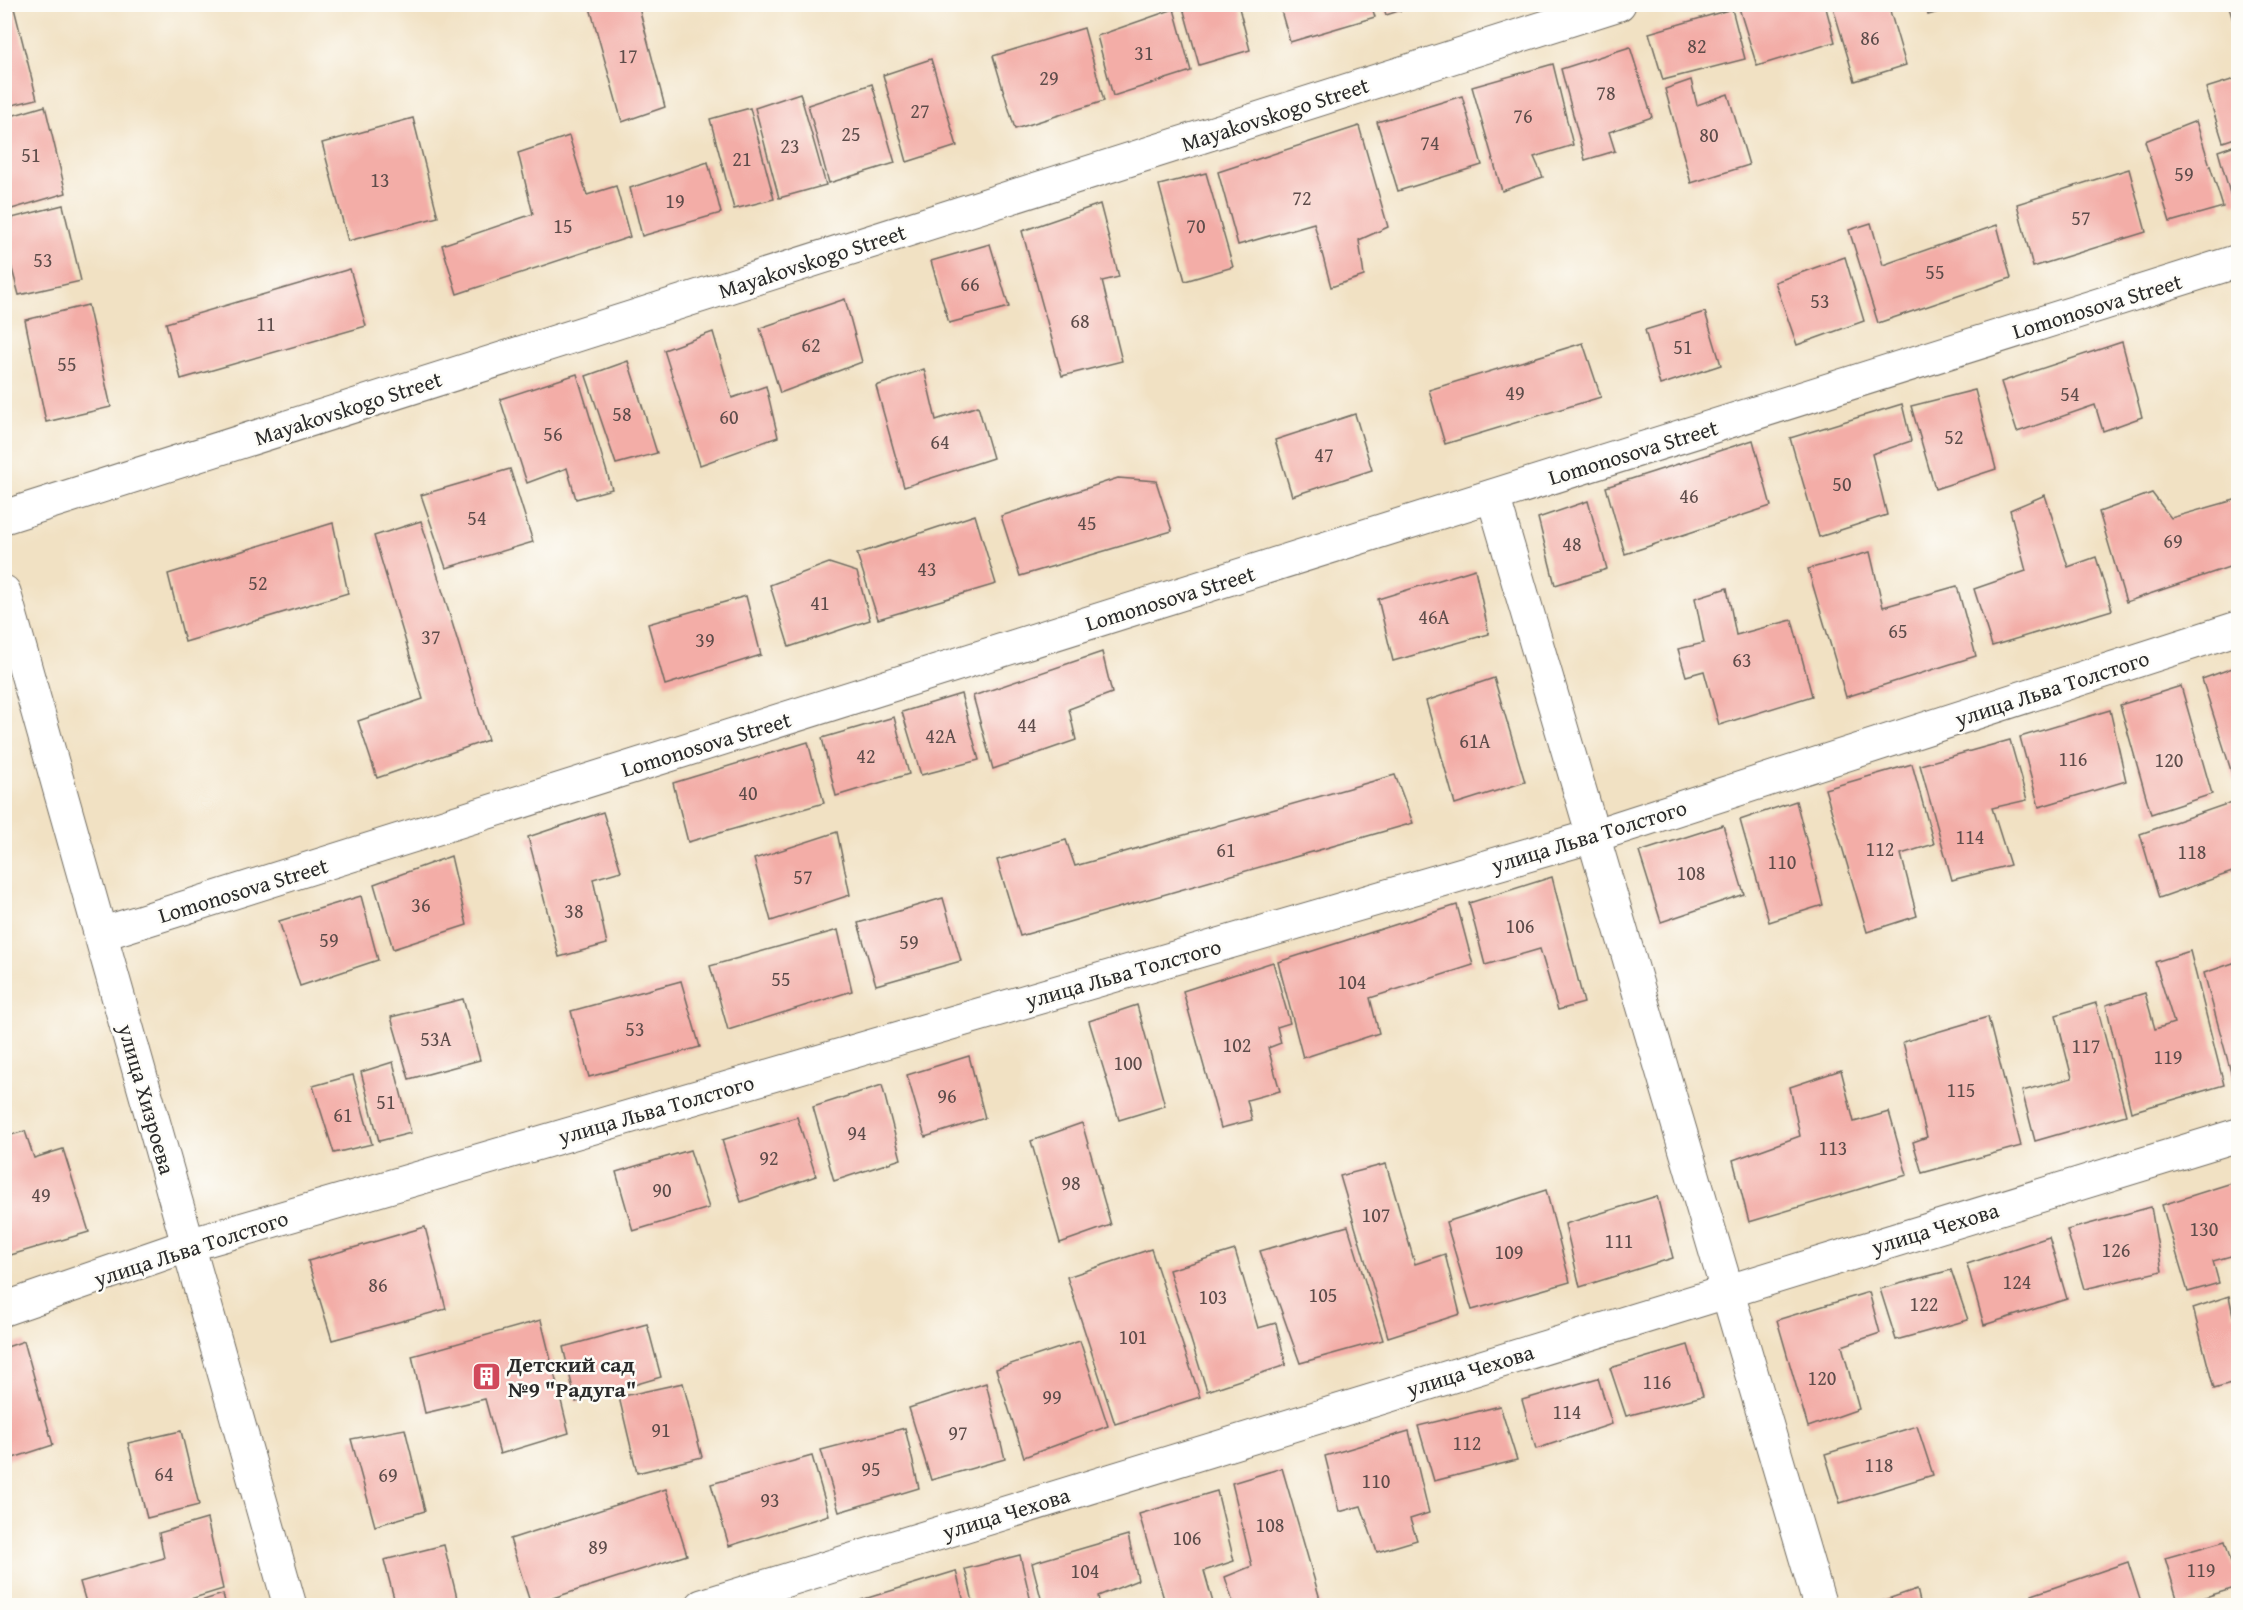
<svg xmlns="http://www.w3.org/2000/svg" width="2243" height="1610" font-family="'Gentium Book Plus',serif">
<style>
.building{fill:#f3ada7}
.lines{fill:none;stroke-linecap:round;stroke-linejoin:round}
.minor-casing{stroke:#706b60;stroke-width:35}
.minor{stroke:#fff;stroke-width:33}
.labels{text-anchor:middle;stroke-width:5;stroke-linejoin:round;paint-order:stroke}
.number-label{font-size:20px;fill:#5d4c4a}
.street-label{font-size:22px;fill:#2b2b2b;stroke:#fdfcf7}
.poi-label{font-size:22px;font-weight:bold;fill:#2b2b2b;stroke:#fdfcf7;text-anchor:start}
</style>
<rect width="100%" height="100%" fill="#fdfcf7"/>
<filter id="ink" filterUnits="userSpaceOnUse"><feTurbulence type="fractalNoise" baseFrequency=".0167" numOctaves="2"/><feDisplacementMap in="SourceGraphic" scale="12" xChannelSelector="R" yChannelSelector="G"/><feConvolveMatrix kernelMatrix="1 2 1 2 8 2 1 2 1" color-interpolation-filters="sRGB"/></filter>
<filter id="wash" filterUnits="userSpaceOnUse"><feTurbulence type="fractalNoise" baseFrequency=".008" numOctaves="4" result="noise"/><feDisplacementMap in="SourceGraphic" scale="24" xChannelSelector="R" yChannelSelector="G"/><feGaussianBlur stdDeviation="1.35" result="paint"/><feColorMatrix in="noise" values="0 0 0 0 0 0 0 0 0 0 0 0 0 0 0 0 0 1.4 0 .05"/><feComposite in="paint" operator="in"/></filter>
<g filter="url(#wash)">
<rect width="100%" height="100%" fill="#f1e1c3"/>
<g id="blocks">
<g class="building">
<path d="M589,4H638L665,107L622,122Z"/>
<path d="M1182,4H1238L1250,50L1199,65Z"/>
<path d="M1279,4H1371L1375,17L1290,42Z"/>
<path d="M1383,4H1418V5L1386,15Z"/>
<path d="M1750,4H1825L1835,42L1757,66L1739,8Z"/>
<path d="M1832,4H1906L1890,11L1906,65L1855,81Z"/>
<path d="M1925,4H1963V5L1928,15Z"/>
<path d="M2228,4H2238V37Z"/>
<path d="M14,8L37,99L4,107V11Z"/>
<path d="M1174,9L1191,71L1113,96L1097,36Z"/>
<path d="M1732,9L1745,59L1663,80L1649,33Z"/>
<path d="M1084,28L1104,101L1015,129L993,56Z"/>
<path d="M1630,47L1652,117L1609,132L1615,151L1585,160L1561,69Z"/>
<path d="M931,59L957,146L907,162L883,75Z"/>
<path d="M1553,64L1573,145L1534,157L1543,177L1502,191L1472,87Z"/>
<path d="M2238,78V137L2223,142L2206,88Z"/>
<path d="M1691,80L1697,105L1728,94L1749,165L1691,183L1665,89Z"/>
<path d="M872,84L895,163L829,183L808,105Z"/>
<path d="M800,93L826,185L779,198L755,108Z"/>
<path d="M1462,96L1482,165L1398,191L1377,122Z"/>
<path d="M45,106L66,193L5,211L4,118Z"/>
<path d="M750,108L774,199L734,209L710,119Z"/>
<path d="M413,118L438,217L348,241L322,143Z"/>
<path d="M2196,121L2223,207L2170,222L2145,141Z"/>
<path d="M1359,126L1388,227L1359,240L1364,276L1331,287L1314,223L1238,245L1218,172Z"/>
<path d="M569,136L587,195L616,186L630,237L457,294L442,245L533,214L518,153Z"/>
<path d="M2238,144V203L2233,204L2218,151Z"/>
<path d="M708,162L721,213L642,236L630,188Z"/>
<path d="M2129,169L2146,232L2033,267L2017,204Z"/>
<path d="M1206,173L1233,267L1185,281L1159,185Z"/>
<path d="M1100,204L1119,277L1102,281L1122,361L1062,376L1022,231Z"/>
<path d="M63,205L81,281L19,295L4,239V220Z"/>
<path d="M1871,223L1883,265L1997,225L2011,278L1878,323L1849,230Z"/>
<path d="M990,244L1009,307L949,323L931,261Z"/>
<path d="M1845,257L1864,321L1797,345L1775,282Z"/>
<path d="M350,269L366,326L181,379L166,323Z"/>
<path d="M845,299L862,362L780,393L760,328Z"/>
<path d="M88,305L111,407L46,422L25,320Z"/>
<path d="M1705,312L1721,365L1660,385L1645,330Z"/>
<path d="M713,332L732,398L766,386L778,437L700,465L664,350Z"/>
<path d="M2122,342L2142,417L2103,431L2095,405L2017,432L2001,382Z"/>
<path d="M1583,343L1601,397L1445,444L1429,390Z"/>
<path d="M628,361L657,453L616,464L586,376Z"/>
<path d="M924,369L936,420L978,406L993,458L904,487L876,386Z"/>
<path d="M577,374L612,489L576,499L567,468L527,483L500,399Z"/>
<path d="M1975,390L1996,469L1935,489L1911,406Z"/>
<path d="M1902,404L1911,441L1872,454L1887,515L1819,537L1790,438Z"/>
<path d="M1355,414L1372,470L1292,496L1275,440Z"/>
<path d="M1753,440L1771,506L1625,554L1606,487Z"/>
<path d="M510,469L533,542L446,568L421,495Z"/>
<path d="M1118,478L1156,481L1172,531L1020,576L1001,516Z"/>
<path d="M2152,493L2171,518L2238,499V564L2126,602L2099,512Z"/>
<path d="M2045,495L2068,567L2096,557L2112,610L1992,646L1974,589L2026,571L2010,510Z"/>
<path d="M1588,501L1607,569L1555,585L1538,518Z"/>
<path d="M975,515L996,584L878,619L857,554Z"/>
<path d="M421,521L488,740L377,778L358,721L423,699L374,536Z"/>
<path d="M333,523L348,593L185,642L168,574Z"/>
<path d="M1870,552L1883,607L1957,586L1976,656L1846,697L1808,569Z"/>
<path d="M829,563L857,572L870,620L789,647L770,585Z"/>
<path d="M1475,569L1489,634L1393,661L1378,599Z"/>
<path d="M1727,588L1736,635L1792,620L1812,696L1719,725L1704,671L1686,676L1678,649L1704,643L1695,598Z"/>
<path d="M746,596L761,655L665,685L648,624Z"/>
<path d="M1102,652L1112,693L1069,709L1076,740L993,769L973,696Z"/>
<path d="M2238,666V781L2235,783L2202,679Z"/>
<path d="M1494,678L1525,782L1455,804L1426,701Z"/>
<path d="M2181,686L2212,794L2151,814L2120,705Z"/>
<path d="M961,694L979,760L921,775L902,712Z"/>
<path d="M2110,710L2126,781L2039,807L2020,737Z"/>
<path d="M894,717L909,774L836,796L822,738Z"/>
<path d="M2010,740L2027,800L1992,808L2010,865L1952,880L1920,765Z"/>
<path d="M808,742L824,803L688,842L673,783Z"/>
<path d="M1912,764L1934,844L1901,854L1917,916L1867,932L1825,789Z"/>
<path d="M1395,775L1413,823L1020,936L997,860L1066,840L1075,866Z"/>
<path d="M2238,800V870L2159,898L2140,834Z"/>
<path d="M1796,801L1823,905L1769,922L1740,820Z"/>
<path d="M603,812L621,871L593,879L607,944L559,957L528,837Z"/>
<path d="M1723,825L1744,894L1661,922L1639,852Z"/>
<path d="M837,832L850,895L771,921L754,859Z"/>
<path d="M451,856L467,925L393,949L374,884Z"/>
<path d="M1552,877L1584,1003L1558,1010L1540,949L1485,965L1469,903Z"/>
<path d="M361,896L378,960L300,986L279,921Z"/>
<path d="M943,898L961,961L876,985L858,923Z"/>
<path d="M1457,905L1473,965L1370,998L1379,1033L1303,1058L1278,962Z"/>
<path d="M838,930L852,991L728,1030L710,966Z"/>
<path d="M2190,951L2224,1085L2131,1112L2106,1005L2145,993L2155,1029L2174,1023L2155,962Z"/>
<path d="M1273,962L1290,1023L1277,1027L1281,1043L1268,1048L1280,1091L1247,1100L1252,1120L1221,1128L1183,991Z"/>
<path d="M2236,962L2238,971V1079L2233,1080L2204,973Z"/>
<path d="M681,981L700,1047L589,1077L571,1011Z"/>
<path d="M463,999L480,1060L409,1079L391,1017Z"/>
<path d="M2096,1003L2126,1115L2035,1141L2022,1091L2072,1078L2056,1015Z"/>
<path d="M1137,1005L1165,1106L1119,1120L1089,1021Z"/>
<path d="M1988,1017L2021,1146L1922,1173L1913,1142L1927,1137L1903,1042Z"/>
<path d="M969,1056L985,1118L925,1137L907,1075Z"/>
<path d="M393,1062L411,1133L379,1141L361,1072Z"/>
<path d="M1841,1070L1854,1122L1889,1112L1907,1175L1749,1222L1733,1160L1800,1136L1790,1087Z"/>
<path d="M353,1075L372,1144L334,1153L313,1086Z"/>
<path d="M882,1085L901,1159L834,1181L813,1107Z"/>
<path d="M797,1117L816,1176L741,1202L722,1140Z"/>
<path d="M1082,1123L1111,1225L1060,1243L1031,1141Z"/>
<path d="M25,1131L34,1158L63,1149L89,1232L4,1257V1137Z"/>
<path d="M690,1150L709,1208L633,1231L616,1172Z"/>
<path d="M1386,1164L1415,1264L1445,1254L1460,1314L1388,1337L1340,1176Z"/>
<path d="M2238,1181V1254L2213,1261L2219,1283L2188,1292L2162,1205Z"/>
<path d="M1546,1190L1570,1282L1472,1310L1446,1222Z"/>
<path d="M1657,1196L1673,1258L1580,1287L1565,1224Z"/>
<path d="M2151,1207L2162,1271L2084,1289L2067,1230Z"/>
<path d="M1348,1226L1383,1340L1300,1363L1260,1251Z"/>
<path d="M425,1227L446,1309L332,1340L308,1261Z"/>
<path d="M2049,1237L2067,1299L1984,1325L1967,1264Z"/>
<path d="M1151,1249L1200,1397L1115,1424L1067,1277Z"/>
<path d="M1235,1250L1258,1328L1276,1323L1286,1365L1207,1391L1169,1270Z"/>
<path d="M1951,1270L1968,1320L1896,1340L1880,1289Z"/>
<path d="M1869,1292L1880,1333L1842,1346L1859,1409L1808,1427L1777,1320Z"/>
<path d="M2229,1296L2233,1315L2238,1314V1382L2214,1389L2193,1308Z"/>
<path d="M541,1320L569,1433L500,1454L485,1399L425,1413L412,1356Z"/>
<path d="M647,1324L661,1377L576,1402L563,1347Z"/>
<path d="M24,1341L53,1445L4,1461V1348Z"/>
<path d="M1080,1341L1108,1426L1024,1457L996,1369Z"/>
<path d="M1688,1345L1703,1396L1626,1416L1610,1368Z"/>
<path d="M1598,1378L1612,1424L1536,1449L1522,1400Z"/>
<path d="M683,1383L702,1457L637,1473L619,1397Z"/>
<path d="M986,1383L1005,1459L931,1480L909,1408Z"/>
<path d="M1500,1406L1517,1460L1434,1481L1418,1426Z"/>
<path d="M1917,1426L1933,1475L1840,1503L1825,1454Z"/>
<path d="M905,1428L919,1488L839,1512L821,1450Z"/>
<path d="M405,1429L425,1511L375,1526L351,1439Z"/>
<path d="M181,1431L199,1505L147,1518L128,1443Z"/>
<path d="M1409,1431L1429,1513L1410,1519L1417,1540L1377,1552L1361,1506L1339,1512L1325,1456Z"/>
<path d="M812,1456L829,1515L729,1546L711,1484Z"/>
<path d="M1282,1468L1322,1606H1234L1225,1577L1252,1566L1232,1483Z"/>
<path d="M666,1489L687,1555L531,1605L510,1539Z"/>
<path d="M1217,1491L1234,1561L1204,1571L1214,1606H1166L1139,1514Z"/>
<path d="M207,1519L223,1589L168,1606H87L80,1582L164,1558L159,1533Z"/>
<path d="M1128,1535L1138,1580L1098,1596L1100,1606H1043L1032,1563Z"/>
<path d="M2225,1541L2238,1587L2179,1605L2165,1558Z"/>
<path d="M444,1545L459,1606H396L384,1560Z"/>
<path d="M1020,1555L1032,1606H974L965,1569Z"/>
<path d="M2128,1562L2142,1606H2035L2032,1595Z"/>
<path d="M956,1571L965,1606H863L861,1600Z"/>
<path d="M1917,1589L1921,1606H1870V1605Z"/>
<path d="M223,1594L226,1606H189L188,1605Z"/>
</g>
</g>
</g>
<g filter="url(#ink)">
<use href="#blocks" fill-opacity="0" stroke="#706b60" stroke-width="1.5"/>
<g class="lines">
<defs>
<g id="minor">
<path d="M1493,496L1820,1606"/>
<path d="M4,517L1619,4"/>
<path d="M4,592L290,1606"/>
<path d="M101,934L2238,261"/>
<path d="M4,1309L189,1245L1593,836L2238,628"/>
<path d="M702,1606L2238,1135"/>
</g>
</defs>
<use href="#minor" class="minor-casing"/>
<use href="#minor" class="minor"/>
</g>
</g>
<defs>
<symbol id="building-square" viewBox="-11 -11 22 22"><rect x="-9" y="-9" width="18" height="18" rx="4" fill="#d1495b" stroke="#fdfcf7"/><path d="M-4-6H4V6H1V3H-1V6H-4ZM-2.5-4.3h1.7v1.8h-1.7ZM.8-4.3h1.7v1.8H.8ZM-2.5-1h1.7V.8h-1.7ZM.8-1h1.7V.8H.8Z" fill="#fff"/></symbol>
</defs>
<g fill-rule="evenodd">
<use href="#building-square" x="470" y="1360" width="33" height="33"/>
</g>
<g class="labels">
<g class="number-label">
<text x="1870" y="45">86</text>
<text x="1697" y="53">82</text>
<text x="1144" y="60">31</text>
<text x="628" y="63">17</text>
<text x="1049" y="85">29</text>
<text x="1606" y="100">78</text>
<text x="920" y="118">27</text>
<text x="1523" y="123">76</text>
<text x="851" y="141">25</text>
<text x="1709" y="142">80</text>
<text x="1430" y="150">74</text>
<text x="790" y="153">23</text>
<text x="31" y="162">51</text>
<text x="742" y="166">21</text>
<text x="2184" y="181">59</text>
<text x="380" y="187">13</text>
<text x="1302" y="205">72</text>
<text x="675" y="208">19</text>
<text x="2081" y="225">57</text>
<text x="563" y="233">15</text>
<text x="1196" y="233">70</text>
<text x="43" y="267">53</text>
<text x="1935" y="279">55</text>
<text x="970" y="291">66</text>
<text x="1820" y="308">53</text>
<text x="1080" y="328">68</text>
<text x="266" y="331">11</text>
<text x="811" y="352">62</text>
<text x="1683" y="354">51</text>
<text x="67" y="371">55</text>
<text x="1515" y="400">49</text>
<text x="2070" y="401">54</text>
<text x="622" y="421">58</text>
<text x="729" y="424">60</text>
<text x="553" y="441">56</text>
<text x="1954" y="444">52</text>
<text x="940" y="449">64</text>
<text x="1324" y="462">47</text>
<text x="1842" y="491">50</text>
<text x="1689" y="503">46</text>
<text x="477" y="525">54</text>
<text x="1087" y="530">45</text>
<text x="2173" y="548">69</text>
<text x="1572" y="551">48</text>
<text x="927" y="576">43</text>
<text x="258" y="590">52</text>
<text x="820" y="610">41</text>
<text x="1434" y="624">46А</text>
<text x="1898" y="638">65</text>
<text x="431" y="644">37</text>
<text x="705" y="647">39</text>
<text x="1742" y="667">63</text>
<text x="1027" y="732">44</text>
<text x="941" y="743">42А</text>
<text x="1475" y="748">61А</text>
<text x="866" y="763">42</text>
<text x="2073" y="766">116</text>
<text x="2169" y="767">120</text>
<text x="748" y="800">40</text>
<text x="1970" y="844">114</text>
<text x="1880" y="856">112</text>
<text x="1226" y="857">61</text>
<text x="2192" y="859">118</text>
<text x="1782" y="869">110</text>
<text x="1691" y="880">108</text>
<text x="803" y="884">57</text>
<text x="421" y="912">36</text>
<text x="574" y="918">38</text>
<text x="1520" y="933">106</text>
<text x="329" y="947">59</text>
<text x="909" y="949">59</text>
<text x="781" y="986">55</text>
<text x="1352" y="989">104</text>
<text x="635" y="1036">53</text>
<text x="436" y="1046">53А</text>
<text x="1237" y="1052">102</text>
<text x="2086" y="1053">117</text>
<text x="2168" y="1064">119</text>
<text x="1128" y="1070">100</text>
<text x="1961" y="1097">115</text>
<text x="947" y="1103">96</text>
<text x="386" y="1109">51</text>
<text x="343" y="1122">61</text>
<text x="857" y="1140">94</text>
<text x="1833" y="1155">113</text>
<text x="769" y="1165">92</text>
<text x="1071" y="1190">98</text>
<text x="662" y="1197">90</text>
<text x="41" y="1202">49</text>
<text x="1376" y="1222">107</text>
<text x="2204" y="1236">130</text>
<text x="1619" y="1248">111</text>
<text x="2116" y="1257">126</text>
<text x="1509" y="1259">109</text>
<text x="2017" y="1289">124</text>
<text x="378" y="1292">86</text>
<text x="1323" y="1302">105</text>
<text x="1213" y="1304">103</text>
<text x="1924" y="1311">122</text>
<text x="1133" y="1344">101</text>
<text x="1822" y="1385">120</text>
<text x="1657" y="1389">116</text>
<text x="1052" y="1404">99</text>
<text x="1567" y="1419">114</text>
<text x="661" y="1437">91</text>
<text x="958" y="1440">97</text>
<text x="1467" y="1450">112</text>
<text x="1879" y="1472">118</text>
<text x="871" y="1476">95</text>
<text x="164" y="1481">64</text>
<text x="388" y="1482">69</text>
<text x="1376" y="1488">110</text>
<text x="770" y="1507">93</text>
<text x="1270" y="1532">108</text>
<text x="1187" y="1545">106</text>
<text x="598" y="1554">89</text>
<text x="2201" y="1577">119</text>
<text x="1085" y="1578">104</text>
</g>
<g class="street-label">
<text transform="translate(1275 114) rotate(-18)" y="8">Mayakovskogo Street</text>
<text transform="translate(812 261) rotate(-18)" y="8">Mayakovskogo Street</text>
<text transform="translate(2097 306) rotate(-17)" y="8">Lomonosova Street</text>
<text transform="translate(348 408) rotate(-18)" y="8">Mayakovskogo Street</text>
<text transform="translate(1633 452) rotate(-17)" y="8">Lomonosova Street</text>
<text transform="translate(1170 598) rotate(-17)" y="8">Lomonosova Street</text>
<text transform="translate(2052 688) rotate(-18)" y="8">улица Льва Толстого</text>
<text transform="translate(706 744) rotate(-17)" y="8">Lomonosova Street</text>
<text transform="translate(1589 836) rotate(-17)" y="8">улица Льва Толстого</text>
<text transform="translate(243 890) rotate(-17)" y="8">Lomonosova Street</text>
<text transform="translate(1123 973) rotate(-16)" y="8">улица Льва Толстого</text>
<text transform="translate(147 1099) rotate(74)" y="8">улица Хизроева</text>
<text transform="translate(656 1109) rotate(-16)" y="8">улица Льва Толстого</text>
<text transform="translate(1935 1228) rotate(-17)" y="8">улица Чехова</text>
<text transform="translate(191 1248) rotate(-18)" y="8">улица Льва Толстого</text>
<text transform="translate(1470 1370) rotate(-17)" y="8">улица Чехова</text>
<text transform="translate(1006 1513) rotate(-17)" y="8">улица Чехова</text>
</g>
<g class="poi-label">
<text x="507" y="1372">Детский сад<tspan x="507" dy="25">№9 "Радуга"</tspan></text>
</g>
</g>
<rect width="2243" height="1610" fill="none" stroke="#fdfcf7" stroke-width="24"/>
</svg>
